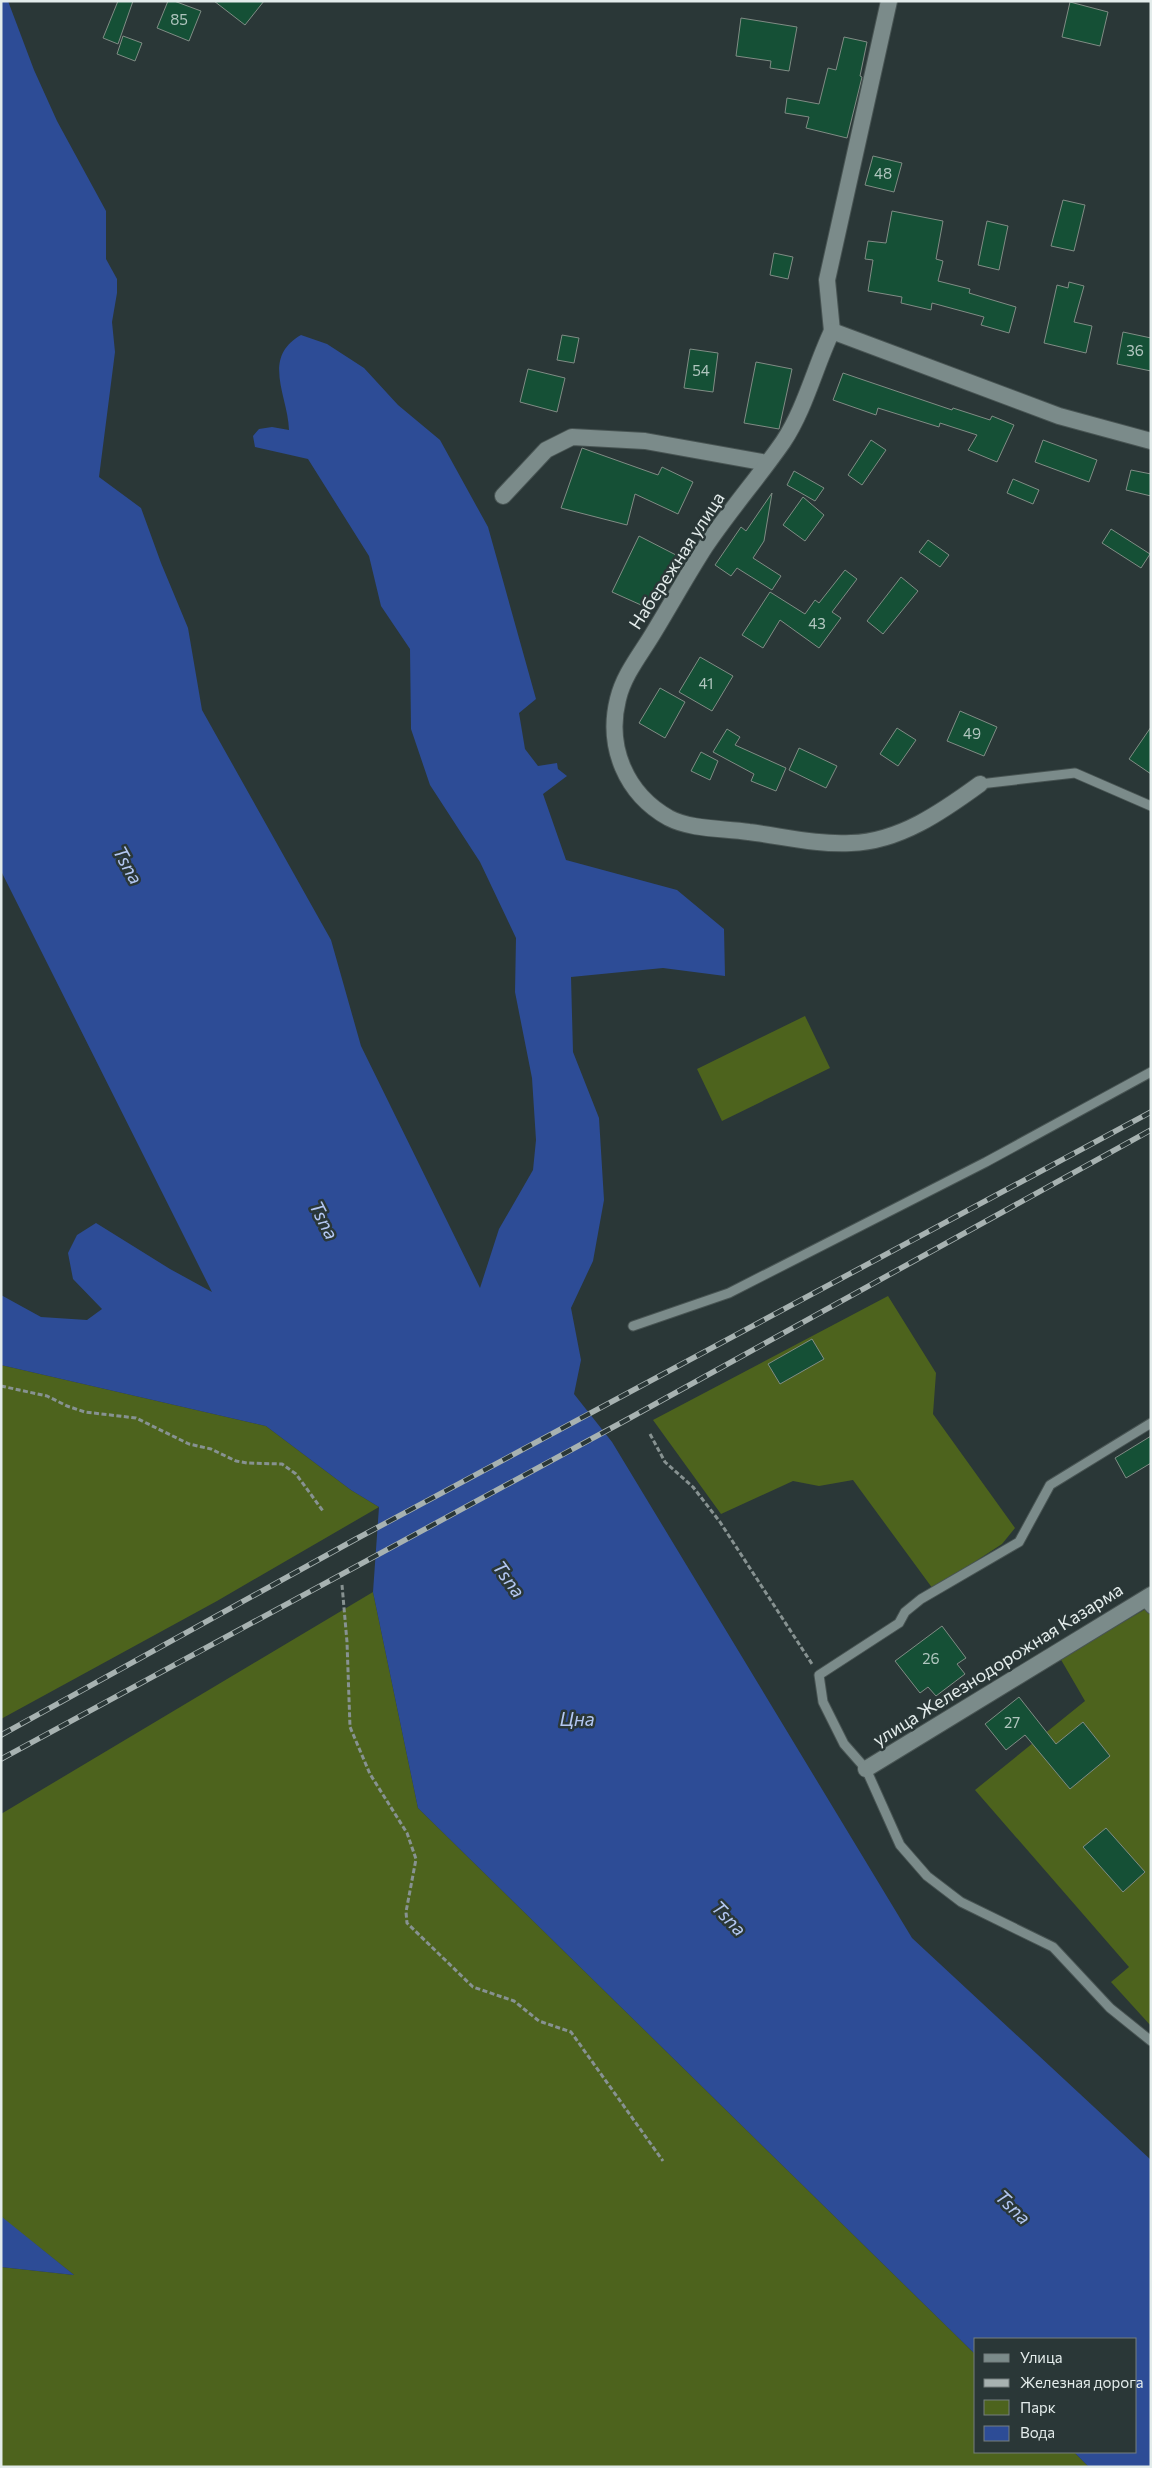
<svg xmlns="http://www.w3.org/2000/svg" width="1152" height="2468" font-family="Commissioner,sans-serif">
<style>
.green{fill:#4d631d}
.water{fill:#2d4c96}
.building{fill:#155036;stroke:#808c85}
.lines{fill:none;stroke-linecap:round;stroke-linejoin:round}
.service-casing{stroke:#485453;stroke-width:11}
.minor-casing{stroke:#485453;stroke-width:18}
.path{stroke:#879291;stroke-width:3;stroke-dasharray:5 2.5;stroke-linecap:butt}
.service{stroke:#7b8b8a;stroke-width:9}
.minor{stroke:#7b8b8a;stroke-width:16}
.rail-casing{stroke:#a7b2b1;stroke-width:5.5}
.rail{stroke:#2a3737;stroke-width:4;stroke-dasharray:11;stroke-linecap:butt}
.labels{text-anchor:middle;stroke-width:5;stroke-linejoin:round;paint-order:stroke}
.number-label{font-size:15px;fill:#b0c5be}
.street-label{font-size:18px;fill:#e3eceb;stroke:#2a3737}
.water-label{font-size:19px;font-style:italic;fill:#b3c7f1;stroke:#2a3737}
</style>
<rect width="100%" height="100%" fill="#2a3737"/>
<g class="green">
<path d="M805,1016L830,1068L722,1121L697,1069Z"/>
<path d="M888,1296L936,1373L933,1414L1015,1528L1002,1544L933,1589L853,1480L819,1486L793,1481L721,1514L653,1420Z"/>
<path d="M1,1365L266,1426L351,1490L379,1507L217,1601L1,1719Z"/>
<path d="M373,1592L418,1808L976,2355V2452H1074L1089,2467H1V2267L74,2275L1,2217V1814Z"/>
<path d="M1151,1606V2026L1111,1982L1129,1967L975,1790L1085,1701L1060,1658Z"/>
</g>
<g class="water">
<path d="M1,1H8L34,70L57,121L106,211V259L117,279V293L112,322L115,352L99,477L141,508L161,563L188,628L202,710L331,940L361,1046L480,1288L499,1229L533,1170L536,1140L532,1078L515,992L516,938L480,862L430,785L411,729L410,649L381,606L369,556L308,459L255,447L253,436L259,429L272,427L289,430C288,395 261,358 301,335L327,344L364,368L398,405L440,440L488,527L536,699L519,713L525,749L538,766L557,763L558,769L567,776L543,794L566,860L677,890L724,929L725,976L663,968L571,977L573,1052L599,1118L604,1200L593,1261L571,1308L581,1360L574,1394L612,1442L912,1938L1151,2160V2467H1089L1074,2452H1136V2339H976V2355L418,1808L373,1592L379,1507L351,1490L266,1426L1,1365V1295L41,1317L87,1320L102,1309L73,1279L68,1253L77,1235L96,1223L170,1269L212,1292L1,871Z"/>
<path d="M1,2217H2L74,2275L1,2267Z"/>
</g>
<g class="building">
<path d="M118,1H133L118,44L103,38Z"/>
<path d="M168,1H174L201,11L189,41L157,28Z"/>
<path d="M214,1H264L245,25Z"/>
<path d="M1070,2L1108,12L1100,46L1062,37Z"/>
<path d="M741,18L797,27L789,71L770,68L771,61L736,56Z"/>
<path d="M123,36L142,43L135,61L117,54Z"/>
<path d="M844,37L867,42L860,76L862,77L847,138L806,128L809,117L785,113L787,98L819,104L828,68L836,70Z"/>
<path d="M873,156L902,163L894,192L865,185Z"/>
<path d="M1063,200L1085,205L1074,251L1051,246Z"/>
<path d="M892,211L943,221L936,259L943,261L938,281L970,289L969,293L1016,307L1009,333L981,325L984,317L932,303L931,310L901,303L902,297L868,291L873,260L865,259L868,241L886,243Z"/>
<path d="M987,221L1008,226L999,270L978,265Z"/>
<path d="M774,253L793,257L788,279L770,275Z"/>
<path d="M1069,282L1084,286L1074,322L1092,326L1086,353L1044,343L1057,285L1068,288Z"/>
<path d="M1123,332L1151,338V371L1117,364Z"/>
<path d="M562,335L579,338L574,363L557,360Z"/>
<path d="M690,349L718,353L713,392L684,388Z"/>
<path d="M756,362L792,369L779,429L744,423Z"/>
<path d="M528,369L565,378L557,412L520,402Z"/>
<path d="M843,373L952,410L953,408L990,420L992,416L1014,425L997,462L968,450L977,435L940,423L939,427L878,408L876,415L833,400Z"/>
<path d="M871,440L886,450L862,485L848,475Z"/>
<path d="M1043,440L1097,460L1089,482L1035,462Z"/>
<path d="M582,448L658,475L662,467L693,482L678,514L635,494L627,525L561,508Z"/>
<path d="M1131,470L1151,474V496L1126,490Z"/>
<path d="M794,471L824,488L815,501L787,485Z"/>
<path d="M1013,479L1039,490L1033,504L1007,493Z"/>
<path d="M772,493L764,541L753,558L781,576L772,590L737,568L731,576L715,565L741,527L746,531Z"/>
<path d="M803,497L824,515L805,541L783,525Z"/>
<path d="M1111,529L1150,554L1141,568L1102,543Z"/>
<path d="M639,536L676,555L650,609L612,592Z"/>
<path d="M928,540L949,555L940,567L919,552Z"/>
<path d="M845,570L857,579L832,612L841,618L819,648L780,620L763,648L742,635L770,592L805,614L815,600L819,603Z"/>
<path d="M901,577L918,591L883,634L867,621Z"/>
<path d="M700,657L733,676L712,711L679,692Z"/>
<path d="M660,688L685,702L665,738L639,723Z"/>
<path d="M960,711L997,727L984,756L947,741Z"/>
<path d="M1151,727V774L1129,759Z"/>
<path d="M897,728L916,740L898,766L880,754Z"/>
<path d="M727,729L740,737L735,745L786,768L776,791L751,781L754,774L713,752Z"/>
<path d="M799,748L837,766L826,788L789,770Z"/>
<path d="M701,752L718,761L710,780L691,771Z"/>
<path d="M812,1339L824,1359L780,1384L768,1364Z"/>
<path d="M1151,1436V1463L1126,1478L1115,1458Z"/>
<path d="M942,1626L966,1658L957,1664L965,1674L936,1696L928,1687L920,1693L895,1661Z"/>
<path d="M1019,1697L1056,1744L1083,1722L1110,1756L1070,1789L1025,1735L1006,1750L985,1724Z"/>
<path d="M1106,1828L1145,1872L1123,1892L1083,1847Z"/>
</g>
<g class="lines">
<defs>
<g id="service">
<path d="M980,784L1075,773L1151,806"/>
<path d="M633,1326L729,1293L986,1162L1151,1072"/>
<path d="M1151,1423L1050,1485L1019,1542L921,1599L905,1612L899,1623L819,1675L823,1702L844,1744L866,1769L900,1845L927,1876L961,1902L1053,1947L1110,2008L1151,2041"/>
<path d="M1142,1599L1151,1609"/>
</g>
<g id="minor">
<path d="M832,331L827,280L889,1"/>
<path d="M503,496L546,450L572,437L645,441L767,463"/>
<path d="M980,784C943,811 899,842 851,843C817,845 782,836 749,832C724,828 692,830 669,818C626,794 606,747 618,699C624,674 641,654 654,632C671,604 687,575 705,547C729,511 758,478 783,442C805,409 815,367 832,331L1059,416L1151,441"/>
<path d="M866,1769L1151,1595"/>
</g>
</defs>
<use href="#service" class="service-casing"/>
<use href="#minor" class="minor-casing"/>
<g class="path">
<path d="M1,1386L47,1396L67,1406L85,1412L136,1418L189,1444L211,1449L236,1461L247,1463L282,1464L296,1474L323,1511"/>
<path d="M650,1434L665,1462L693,1487L720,1522L812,1664"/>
<path d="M342,1585L347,1642L350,1727L370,1774L407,1833L416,1859L406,1912L407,1923L473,1987L514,2001L539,2021L571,2032L663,2161"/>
</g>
<use href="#service" class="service"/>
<use href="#minor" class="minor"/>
<defs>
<g id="rail">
<path d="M1,1735L356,1539L1151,1112"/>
<path d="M1,1759L628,1419L1151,1130"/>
</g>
</defs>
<use href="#rail" class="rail-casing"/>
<use href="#rail" class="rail"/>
</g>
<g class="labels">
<g class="number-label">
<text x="179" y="25">85</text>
<text x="883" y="179">48</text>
<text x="1135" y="356">36</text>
<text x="701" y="376">54</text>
<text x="817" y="629">43</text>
<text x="706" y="689">41</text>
<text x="972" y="739">49</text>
<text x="931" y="1664">26</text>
<text x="1012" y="1728">27</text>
</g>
<g class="street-label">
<text transform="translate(677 561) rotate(-57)" y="6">Набережная улица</text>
<text transform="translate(998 1665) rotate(-32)" y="6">улица Железнодорожная Казарма</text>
</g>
<g class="water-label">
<text transform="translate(128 865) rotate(61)" y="7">Tsna</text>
<text transform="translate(324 1220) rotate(63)" y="7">Tsna</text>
<text transform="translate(509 1579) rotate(54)" y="7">Tsna</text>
<text x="577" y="1726">Цна</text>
<text transform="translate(729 1918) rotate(46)" y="7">Tsna</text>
<text transform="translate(1013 2207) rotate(44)" y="7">Tsna</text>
</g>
</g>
<rect width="1152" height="2468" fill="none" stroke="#e3eceb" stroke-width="5"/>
<rect x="974" y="2338" width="162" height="115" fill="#2a3737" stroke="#747f7f"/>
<rect x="984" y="2354" width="25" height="8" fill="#7b8b8a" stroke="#747f7f"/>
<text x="1020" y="2363" font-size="15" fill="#e3eceb">Улица</text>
<rect x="984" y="2379" width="25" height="8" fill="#a7b2b1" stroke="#747f7f"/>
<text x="1020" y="2388" font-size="15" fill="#e3eceb">Железная дорога</text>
<rect x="984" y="2400" width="25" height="15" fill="#4d631d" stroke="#747f7f"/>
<text x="1020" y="2413" font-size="15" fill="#e3eceb">Парк</text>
<rect x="984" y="2426" width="25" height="15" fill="#2d4c96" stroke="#747f7f"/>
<text x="1020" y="2438" font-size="15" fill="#e3eceb">Вода</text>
</svg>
